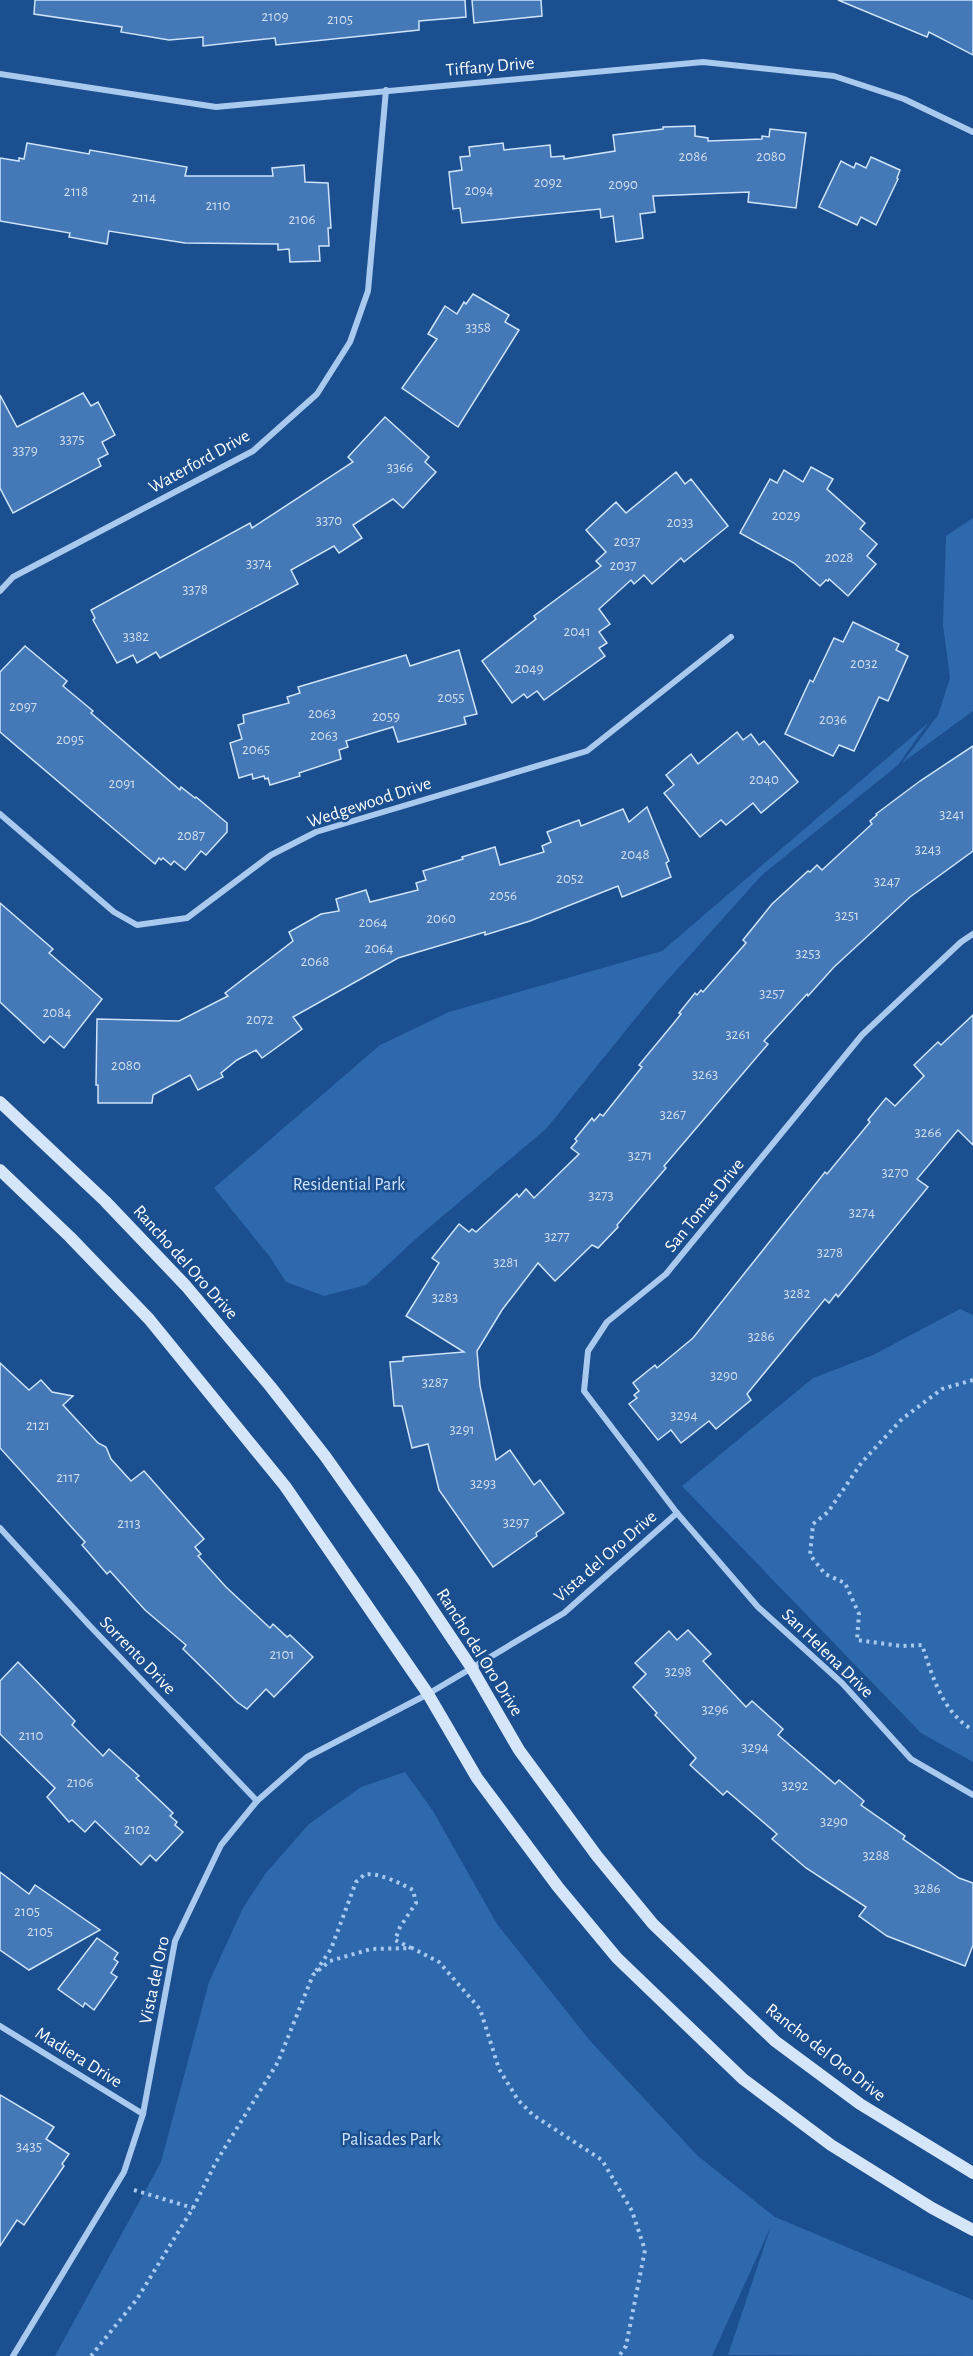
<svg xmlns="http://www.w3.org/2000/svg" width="973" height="2356" font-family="'Alegreya Sans',sans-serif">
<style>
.green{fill:#2e69ad}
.building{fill:#4478b7;stroke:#cfe3fa;stroke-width:1.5}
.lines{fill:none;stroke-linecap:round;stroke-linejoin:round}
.path{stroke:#a9c9ee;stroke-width:4;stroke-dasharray:3 4.5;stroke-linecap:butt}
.minor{stroke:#a9c9ee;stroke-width:6}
.secondary{stroke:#d6e6fa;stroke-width:12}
.labels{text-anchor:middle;stroke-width:5;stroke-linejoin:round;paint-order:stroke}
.number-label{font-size:15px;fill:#d0dded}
.street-label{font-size:18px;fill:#fff;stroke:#1b4f8f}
.park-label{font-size:18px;fill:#cfe3fa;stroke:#1b4f8f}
</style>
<rect width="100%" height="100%" fill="#1b4f8f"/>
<g class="green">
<path d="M973,518V711L902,763L938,715L950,678L943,625L946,536Z"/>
<path d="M928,723L898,765L762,875L656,993L546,1129L419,1236L366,1285L324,1296L286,1282L270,1257L214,1188L380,1045L449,1012L662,951Z"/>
<path d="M960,1309L973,1315V1762L921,1733L682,1486L813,1378L873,1355Z"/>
<path d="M405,1772L433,1811L497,1924L591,2042L699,2157L775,2217L973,2300V2356L728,2355L771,2226L712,2356H55L161,2162L209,1982L243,1908L265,1874L309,1824L361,1787Z"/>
</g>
<g class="building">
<path d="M35,0H465L466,17L419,21V30L276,45L275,38L203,46V37L169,40L121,32L122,27L34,14Z"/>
<path d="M472,0H541L542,16L474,23Z"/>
<path d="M838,0H973V55L929,32L927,37Z"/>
<path d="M695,126V136L708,138V141L762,139V136L769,137L770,129L806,133L796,208L748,202L749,192L653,196L655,212L640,214L643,238L616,242L613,216L601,218L600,209L462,223L460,208L453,209L449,172L462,170L460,157L470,156L469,147L503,143L504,150L550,145L551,157L564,156V159L615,151L613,135L663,129V127Z"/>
<path d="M27,143L89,154L90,150L187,167L185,176H273L272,168L304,165L305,182L328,183L331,228H328L329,246H319L320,261L290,262L289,249L278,250V244L185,243L109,231L107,244L69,237L70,233L0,221V158L19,161V158L24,159Z"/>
<path d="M871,157L900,170L897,178L898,179L876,225L861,217L857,225L819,207L841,161L854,168L856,163L866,168Z"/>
<path d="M473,294L509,315L505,322L519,330L458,427L402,388L437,339L428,334L445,306L457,314L464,302L466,304Z"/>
<path d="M83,393L91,406L98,402L115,435L102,442L108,454L98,459L101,466L13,513L0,488V395L17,427Z"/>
<path d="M385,417L429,457L425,462L436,472L403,508L393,499L353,525L362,538L339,553L334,546L291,570L298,584L160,658L156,652L137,663L133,655L117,663L93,620L95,618L91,610L250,523L252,528L353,462L348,457Z"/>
<path d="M811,467L833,479L827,489L865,523L860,529L877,544L867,556L876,564L848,596L829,579L828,581L826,580L820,586L794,563L740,533L770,479L777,483L784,470L803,482Z"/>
<path d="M676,472L685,484L691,479L728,526L684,562L681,558L652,584L644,575L634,584L631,580L599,609L610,624L599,632L607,643L599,648L605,656L544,700L537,691L527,698L524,694L512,703L482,661L536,619L534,616L601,566L596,561L606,552L586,530L616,502L626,513Z"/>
<path d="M853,622L899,644L896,650L908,656L888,701L879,697L854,751L839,745L833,756L785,734L810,680L813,682L834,638L843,642Z"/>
<path d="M25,646L67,681L63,686L93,711L91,713L180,790L181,787L195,798L196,797L227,823V832L206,855L201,851L185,870L174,861L171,865L163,858L161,860L159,858L155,864L0,732V672Z"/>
<path d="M459,650L477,714L464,717L466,724L398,742L393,727L346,741L348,747L339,750L341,759L299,773L300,776L270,785L268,778L265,779L264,776L253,779L252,774L239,778L230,743L242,739L238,725L244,723L243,715L289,703L287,697L300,693L298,687L406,655L410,666Z"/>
<path d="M737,732L743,740L751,734L759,745L764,741L798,782L761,813L753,803L726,825L721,820L700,837L664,793L674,785L666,775L691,754L698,764Z"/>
<path d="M973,746V851L910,897L834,967L808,996L807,994L764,1041L768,1044L664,1166L666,1168L617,1225L618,1227L598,1248L592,1245L555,1281L538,1263L502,1310L477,1351L480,1386L496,1460L510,1450L534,1485L540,1480L564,1513L536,1533L537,1536L493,1567L439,1490L428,1444L412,1448L402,1406H394L390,1362L403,1361V1357L464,1352L406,1316L439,1263L432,1258L459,1224L469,1232L472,1229L476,1232L517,1194L519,1197L526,1189L534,1198L579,1154L571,1148L577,1141L575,1139L592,1118L594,1121L600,1114L603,1116L642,1067L639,1065L673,1024L681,1014L679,1013L695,993L697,995L701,990L703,992L746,943L743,940L772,904L808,871L810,872L817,865L822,870L872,824L870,821L877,815L876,814L920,781Z"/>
<path d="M647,807L669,861L666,863L671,877L622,897L618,886L530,921L485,935V932L398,958L293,1017L302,1029L262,1058L256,1050L237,1060L221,1073L223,1077L198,1090L190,1075L153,1095L152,1103H98V1085H96L97,1019L179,1021L228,996L225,993L293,941L289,932L321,914L339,911L336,899L366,890L370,902L418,890L416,883L426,880L423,871L463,859L462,857L495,847L500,865L544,852L542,846L551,842L547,832L579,820L581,826L623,809L629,822Z"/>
<path d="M0,903L53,949L49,953L102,999L64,1048L50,1036L44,1043L0,1002Z"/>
<path d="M973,1015V1145L958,1130L917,1179L928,1187L838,1297L836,1294L829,1303L825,1299L747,1394L751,1400L716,1429L709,1421L681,1443L671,1430L658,1440L629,1404L637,1398L634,1395L639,1391L633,1383L655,1365L657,1368L693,1338L825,1172L827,1174L870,1122L868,1120L886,1098L895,1106L924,1076L914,1065L938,1042L941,1045Z"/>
<path d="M0,1363L29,1390L41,1380L52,1392L73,1396L63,1405L98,1443L106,1447L111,1459L131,1481L144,1471L204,1539L195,1547L201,1554L198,1556L226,1587L270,1628L273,1624L287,1637L290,1635L313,1657L274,1697L266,1689L247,1709L237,1702L183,1649L186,1645L145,1610L110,1571L107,1574L82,1545L85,1542L0,1448Z"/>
<path d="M688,1630L711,1654L703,1661L746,1707L752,1701L783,1729L778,1735L835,1784L839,1780L864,1801L861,1805L905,1836L903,1839L959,1878L973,1883V1945L965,1966L887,1936L859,1916L866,1907L806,1868L772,1839L777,1834L727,1791L723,1795L690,1765L696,1758L655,1715L657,1713L633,1687L646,1674L635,1663L669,1631L677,1640Z"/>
<path d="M18,1662L75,1721L72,1725L103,1756L109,1749L139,1776L136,1778L173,1813L170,1816L177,1822L175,1825L183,1832L156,1861L150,1855L141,1865L95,1821L85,1832L72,1820L69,1822L47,1797L55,1788L0,1734V1681Z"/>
<path d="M0,1872L29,1894L35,1885L100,1930L29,1970L0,1950Z"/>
<path d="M97,1938L118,1953L114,1959L118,1962L111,1973L117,1977L94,2010L85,2003L83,2007L58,1989Z"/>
<path d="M0,2095L54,2127L46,2139L69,2154L62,2164L64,2166L24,2225L17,2220L0,2246Z"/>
</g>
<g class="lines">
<g class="path">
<path d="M973,1380L942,1389L902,1419L862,1462L828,1512L813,1524L810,1555L825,1574L845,1583L859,1614L857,1640L901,1646L922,1645C933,1677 942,1712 973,1730"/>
<path d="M316,1971L331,1949L356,1882C357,1881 363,1876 364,1875C376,1871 402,1884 413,1890L416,1903L400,1927L395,1940L411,1948"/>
<path d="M134,2190L193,2208"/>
<path d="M91,2356L137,2299L193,2208L216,2162L278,2062L313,1975L330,1961L371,1949L412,1948L439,1962L480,2009L499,2069L518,2100L533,2115L602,2160L632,2211L645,2250L626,2346L619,2356"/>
</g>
<g class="minor">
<path d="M0,74L216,107L703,62L834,76L904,99L973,132"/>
<path d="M0,591L13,577L253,451L317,394L350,342L368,291L386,90"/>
<path d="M0,814L114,912L137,925L187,918L271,855L316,832L587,751L731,637"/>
<path d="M973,934L961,942L862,1035L666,1274L607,1322L588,1351L584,1391L677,1513L758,1607L842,1683L911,1759L973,1795"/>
<path d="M0,1528L89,1625L257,1801"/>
<path d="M0,2026L143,2114"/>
<path d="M13,2356L124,2172L143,2114L175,1941L221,1845L257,1801L307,1757L428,1694L564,1613L677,1513"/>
</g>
<g class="secondary">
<path d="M0,1102L105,1201L186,1286L270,1386L325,1456L414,1582L471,1667L519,1750L597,1856L653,1924L775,2041L860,2104L973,2173"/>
<path d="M0,1170L70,1237L149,1319L285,1486L428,1694L477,1778L558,1887L617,1958L743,2079L831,2145L932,2208L973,2230"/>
</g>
</g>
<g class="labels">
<g class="number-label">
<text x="275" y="21">2109</text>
<text x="340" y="24">2105</text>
<text x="693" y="161">2086</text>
<text x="771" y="161">2080</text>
<text x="548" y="187">2092</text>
<text x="623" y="189">2090</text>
<text x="479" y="195">2094</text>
<text x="76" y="196">2118</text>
<text x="144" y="202">2114</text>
<text x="218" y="210">2110</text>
<text x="302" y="224">2106</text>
<text x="478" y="332">3358</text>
<text x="72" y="444">3375</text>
<text x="25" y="455">3379</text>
<text x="400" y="472">3366</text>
<text x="786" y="520">2029</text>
<text x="329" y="525">3370</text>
<text x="680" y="527">2033</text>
<text x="627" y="546">2037</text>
<text x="839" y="562">2028</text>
<text x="259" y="568">3374</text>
<text x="623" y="570">2037</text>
<text x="195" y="594">3378</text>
<text x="577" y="636">2041</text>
<text x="136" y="641">3382</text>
<text x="864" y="668">2032</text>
<text x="529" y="673">2049</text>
<text x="451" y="702">2055</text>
<text x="23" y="711">2097</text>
<text x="322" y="718">2063</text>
<text x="386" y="721">2059</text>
<text x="833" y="724">2036</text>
<text x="324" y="740">2063</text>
<text x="70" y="744">2095</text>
<text x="256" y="754">2065</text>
<text x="764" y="784">2040</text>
<text x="122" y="788">2091</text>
<text x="952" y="819">3241</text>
<text x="191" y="840">2087</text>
<text x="928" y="854">3243</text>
<text x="635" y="859">2048</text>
<text x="570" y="883">2052</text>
<text x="887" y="886">3247</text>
<text x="503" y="900">2056</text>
<text x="847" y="920">3251</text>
<text x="441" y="923">2060</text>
<text x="373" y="927">2064</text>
<text x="379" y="953">2064</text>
<text x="808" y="958">3253</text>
<text x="315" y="966">2068</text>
<text x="772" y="998">3257</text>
<text x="57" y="1017">2084</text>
<text x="260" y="1024">2072</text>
<text x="738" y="1039">3261</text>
<text x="126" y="1070">2080</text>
<text x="705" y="1079">3263</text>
<text x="673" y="1119">3267</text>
<text x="928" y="1137">3266</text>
<text x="640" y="1160">3271</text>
<text x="895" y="1177">3270</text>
<text x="601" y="1200">3273</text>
<text x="862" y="1217">3274</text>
<text x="557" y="1241">3277</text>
<text x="830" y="1257">3278</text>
<text x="506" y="1267">3281</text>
<text x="797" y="1298">3282</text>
<text x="445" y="1302">3283</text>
<text x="761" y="1341">3286</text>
<text x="724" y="1380">3290</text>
<text x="435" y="1387">3287</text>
<text x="684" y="1420">3294</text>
<text x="38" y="1430">2121</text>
<text x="462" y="1434">3291</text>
<text x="68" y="1482">2117</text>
<text x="483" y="1488">3293</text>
<text x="516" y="1527">3297</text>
<text x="129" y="1528">2113</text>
<text x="282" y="1659">2101</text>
<text x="678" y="1676">3298</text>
<text x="715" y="1714">3296</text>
<text x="31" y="1740">2110</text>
<text x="755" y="1752">3294</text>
<text x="80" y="1787">2106</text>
<text x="795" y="1790">3292</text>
<text x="834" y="1826">3290</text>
<text x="137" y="1834">2102</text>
<text x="876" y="1860">3288</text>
<text x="927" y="1893">3286</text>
<text x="27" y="1916">2105</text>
<text x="40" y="1936">2105</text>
<text x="29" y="2151">3435</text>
</g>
<g class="street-label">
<text transform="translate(490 66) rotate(-5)" y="6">Tiffany Drive</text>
<text transform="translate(199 461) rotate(-29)" y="6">Waterford Drive</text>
<text transform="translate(369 802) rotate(-18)" y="6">Wedgewood Drive</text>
<text transform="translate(704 1205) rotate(-51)" y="6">San Tomas Drive</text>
<text transform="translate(186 1262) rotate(48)" y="6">Rancho del Oro Drive</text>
<text transform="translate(605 1556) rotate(-41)" y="6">Vista del Oro Drive</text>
<text transform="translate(480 1652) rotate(58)" y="6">Rancho del Oro Drive</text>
<text transform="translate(828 1653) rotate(44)" y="6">San Helena Drive</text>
<text transform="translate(138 1655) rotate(46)" y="6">Sorrento Drive</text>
<text transform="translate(154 1980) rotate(-78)" y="6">Vista del Oro</text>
<text transform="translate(826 2052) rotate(38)" y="6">Rancho del Oro Drive</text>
<text transform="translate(79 2057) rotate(32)" y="6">Madiera Drive</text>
</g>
<g class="park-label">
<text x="349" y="1190">Residential Park</text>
<text x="391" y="2145">Palisades Park</text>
</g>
</g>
</svg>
